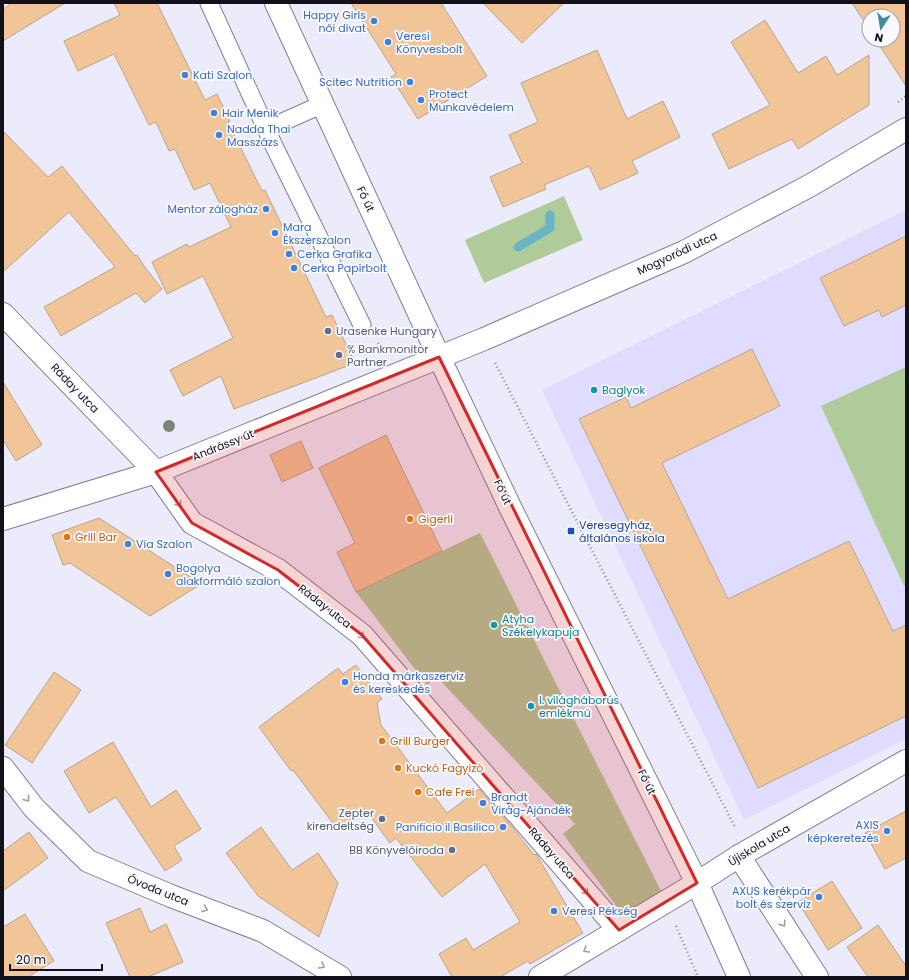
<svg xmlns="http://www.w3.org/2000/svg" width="909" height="980" font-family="Poppins,sans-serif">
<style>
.built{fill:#dfdcff}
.green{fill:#aecb99}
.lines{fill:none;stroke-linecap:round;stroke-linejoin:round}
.stream{stroke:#69b5c6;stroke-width:9}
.building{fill:#f1c597;stroke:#b8a48f}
.service-casing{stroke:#817e97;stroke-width:19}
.minor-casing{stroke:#817e97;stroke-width:24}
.secondary-casing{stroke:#817e97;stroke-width:24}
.path{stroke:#898895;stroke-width:2.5;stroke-dasharray:1 3;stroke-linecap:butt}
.service{stroke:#fff;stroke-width:17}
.minor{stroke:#fff;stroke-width:22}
.secondary{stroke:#fff;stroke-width:22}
.tree{fill:#7b8577}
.oneway{stroke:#a0a0a3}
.marked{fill:#d62828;fill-opacity:0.2;stroke:#d62828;stroke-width:3;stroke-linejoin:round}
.shop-dot{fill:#3f7fe0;stroke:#faf9ff;stroke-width:1.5}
.service-dot{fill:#5c6f8a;stroke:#faf9ff;stroke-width:1.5}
.culture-dot{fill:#0f9aa8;stroke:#faf9ff;stroke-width:1.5}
.food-dot{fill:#e8710a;stroke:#faf9ff;stroke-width:1.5}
.transit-dot{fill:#1a4fb4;stroke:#faf9ff;stroke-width:1.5}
.labels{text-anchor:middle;stroke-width:3.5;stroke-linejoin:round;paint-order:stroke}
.shop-label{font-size:11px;fill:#366cbe;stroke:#faf9ff;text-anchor:start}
.street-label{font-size:11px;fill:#12111a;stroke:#faf9ff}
.service-label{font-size:11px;fill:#4e5e75;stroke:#faf9ff;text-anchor:start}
.culture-label{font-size:11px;fill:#0d838f;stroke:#faf9ff;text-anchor:start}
.food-label{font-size:11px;fill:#c56008;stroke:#faf9ff;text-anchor:start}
.transit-label{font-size:11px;fill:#164399;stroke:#faf9ff;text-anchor:start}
</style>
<rect width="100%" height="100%" fill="#ecebfb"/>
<path class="built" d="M906,210V739L744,820L542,390Z"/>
<g class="green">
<path d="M564,196L583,240L484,283L465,240Z"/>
<path d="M906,367V585L904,586L821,406Z"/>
<path d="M480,533L661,891L623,915L563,834L575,824L437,677L427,685L356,592Z"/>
</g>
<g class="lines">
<path class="stream" d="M518,247L550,228V215"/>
</g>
<g class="building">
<path d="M12,3H65L3,41V9Z"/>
<path d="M114,3H157L205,100L217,94L230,121L228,122L262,191L265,190L326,317L332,315L355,363L234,409L221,376L183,396L170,370L233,338L203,276L167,294L152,262L187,244L189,247L231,227L210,183L194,190L175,149L169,151L156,122L149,125L114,54L78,71L64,41L120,15Z"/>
<path d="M351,3H441L487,76L418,119L391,77L396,74Z"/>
<path d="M483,3H564L522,43Z"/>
<path d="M852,3H906V86L876,40H893V16H869V29Z"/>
<path d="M765,20L798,73L826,56L837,75L869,55V105L798,149L792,139L729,169L712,134L770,105L731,42Z"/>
<path d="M597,50L627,119L663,101L680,137L632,161L638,173L600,190L589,166L544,185L546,189L503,207L490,177L522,163L509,135L538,122L521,83Z"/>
<path d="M3,131L48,177L62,166L135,256L137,255L144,266L162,289L145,303L136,293L61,336L44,307L115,267L69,212L3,272Z"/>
<path d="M906,236V305L882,317L879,310L844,326L820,278Z"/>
<path d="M752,349L780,406L662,463L728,599L849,541L893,631L906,625V716L758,788L579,419L626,397L631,408Z"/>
<path d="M3,382L42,445L16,461L3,440Z"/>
<path d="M386,435L442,551L356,592L337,552L355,543L319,468Z"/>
<path d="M301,441L313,468L282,482L270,455Z"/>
<path d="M99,518L201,584L150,616L70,563L63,565L52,535Z"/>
<path d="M356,665L382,699L377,703L381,725L447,813L479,789L513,828L534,855L536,854L583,933L530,964L528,961L500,977H452L439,954L466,938L473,950L520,922L485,864L442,897L396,838L390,843L365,809L338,830L293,770L291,771L259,727L338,668L343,674Z"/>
<path d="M54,672L81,690L32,763L5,745Z"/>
<path d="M113,742L151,807L176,790L201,829L174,846L182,860L165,871L116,797L89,813L64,771Z"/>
<path d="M906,811V858L885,869L865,833Z"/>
<path d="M261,827L292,870L318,853L338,883L319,937L258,896L226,853Z"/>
<path d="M29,832L48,858L3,891V851Z"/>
<path d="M832,881L862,928L828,950L798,902Z"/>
<path d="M140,908L150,932L166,924L183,962L148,977H130L106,923Z"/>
<path d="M25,914L54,961L28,977H3V927Z"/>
<path d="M878,925L906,966V977H868L847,947Z"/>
</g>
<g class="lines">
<defs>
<g id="service">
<path d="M209,3L273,144L362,325"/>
<path d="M267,129L323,104"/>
</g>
<g id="minor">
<path d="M3,314L156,472L192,523L278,570L362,635L619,930"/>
<path d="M3,768L34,808L88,861L171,896L263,931L340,977"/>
<path d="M739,856L817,977"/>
<path d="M540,977L697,883L739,856L906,761"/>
</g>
<g id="secondary">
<path d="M276,3L439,357L510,507L697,883L739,977"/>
<path d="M3,519L156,472L484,339L684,252L811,185L906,129"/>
</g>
</defs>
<use href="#service" class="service-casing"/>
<use href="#minor" class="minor-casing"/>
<use href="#secondary" class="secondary-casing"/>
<g class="path">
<path d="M898,102L906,96"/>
<path d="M378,343L385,351"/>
<path d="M495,363L735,827"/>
<path d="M676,926L698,977"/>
</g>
<use href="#service" class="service"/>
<use href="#minor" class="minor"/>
<use href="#secondary" class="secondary"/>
</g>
<circle class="tree" cx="169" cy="426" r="6"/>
<defs><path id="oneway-chevron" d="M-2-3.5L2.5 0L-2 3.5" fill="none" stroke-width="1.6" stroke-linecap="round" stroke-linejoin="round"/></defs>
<g class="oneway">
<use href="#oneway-chevron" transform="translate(179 504) rotate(55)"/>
<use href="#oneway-chevron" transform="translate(362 636) rotate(43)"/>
<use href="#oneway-chevron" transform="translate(27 799) rotate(52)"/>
<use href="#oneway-chevron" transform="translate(586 892) rotate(49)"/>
<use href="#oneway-chevron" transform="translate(205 909) rotate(21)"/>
<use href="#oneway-chevron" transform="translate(783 924) rotate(57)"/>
<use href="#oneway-chevron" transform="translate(586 950) rotate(150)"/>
<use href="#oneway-chevron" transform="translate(322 966) rotate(31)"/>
</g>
<path class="marked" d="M439,357L697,883L619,930L362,635L278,570L192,523L156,472Z"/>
<g class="shop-dot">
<circle cx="374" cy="21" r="4"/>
<circle cx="388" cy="42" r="4"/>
<circle cx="185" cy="75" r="4"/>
<circle cx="410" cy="82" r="4"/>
<circle cx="421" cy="100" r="4"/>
<circle cx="214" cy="113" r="4"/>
<circle cx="219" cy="135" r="4"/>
<circle cx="266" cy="209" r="4"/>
<circle cx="275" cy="233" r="4"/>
<circle cx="289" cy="254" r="4"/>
<circle cx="294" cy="268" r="4"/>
<circle cx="128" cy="544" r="4"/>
<circle cx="168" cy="574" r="4"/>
<circle cx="345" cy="682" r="4"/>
<circle cx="483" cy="803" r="4"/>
<circle cx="503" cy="827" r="4"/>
<circle cx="887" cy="831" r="4"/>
<circle cx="819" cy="897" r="4"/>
<circle cx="554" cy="911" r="4"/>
</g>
<g class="service-dot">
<circle cx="328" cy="331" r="4"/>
<circle cx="339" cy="355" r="4"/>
<circle cx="382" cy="819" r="4"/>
<circle cx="452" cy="850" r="4"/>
</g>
<g class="culture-dot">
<circle cx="594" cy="390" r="4"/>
<circle cx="494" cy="625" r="4"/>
<circle cx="531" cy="706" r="4"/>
</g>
<g class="food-dot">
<circle cx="410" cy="519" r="4"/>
<circle cx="67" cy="537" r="4"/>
<circle cx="382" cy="741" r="4"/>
<circle cx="398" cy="768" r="4"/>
<circle cx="418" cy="792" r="4"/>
</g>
<rect class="transit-dot" x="567" y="527" width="8" height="8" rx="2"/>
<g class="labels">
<g class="shop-label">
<text x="366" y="19" text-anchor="end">Happy Girls<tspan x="366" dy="13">női divat</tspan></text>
<text x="396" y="40">Veresi<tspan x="396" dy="13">Könyvesbolt</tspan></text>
<text x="193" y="79">Kati Szalon</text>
<text x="402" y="86" text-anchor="end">Scitec Nutrition</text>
<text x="429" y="98">Protect<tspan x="429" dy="13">Munkavédelem</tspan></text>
<text x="222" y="117">Hair Menik</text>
<text x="227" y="133">Nadda Thai<tspan x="227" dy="13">Masszázs</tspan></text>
<text x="258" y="213" text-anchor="end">Mentor zálogház</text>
<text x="283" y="231">Mara<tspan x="283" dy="13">Ékszerszalon</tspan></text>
<text x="297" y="258">Cerka Grafika</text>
<text x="302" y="272">Cerka Papírbolt</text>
<text x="136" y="548">Via Szalon</text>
<text x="176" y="572">Bogolya<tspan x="176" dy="13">alakformáló szalon</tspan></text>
<text x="353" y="680">Honda márkaszerviz<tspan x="353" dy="13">és kereskedés</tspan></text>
<text x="491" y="801">Brandt<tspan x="491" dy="13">Virág-Ajándék</tspan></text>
<text x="879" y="829" text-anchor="end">AXIS<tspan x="879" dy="13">képkeretezés</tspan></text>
<text x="495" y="831" text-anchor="end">Panificio il Basilico</text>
<text x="811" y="895" text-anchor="end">AXUS kerékpár<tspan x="811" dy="13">bolt és szerviz</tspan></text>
<text x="562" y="915">Veresi Pékség</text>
</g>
<g class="street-label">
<text transform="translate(366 199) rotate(65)" y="4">Fő út</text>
<text transform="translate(677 253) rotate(-25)" y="4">Mogyoródi utca</text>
<text transform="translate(75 388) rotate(46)" y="4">Ráday utca</text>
<text transform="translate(223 445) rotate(-22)" y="4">Andrássy út</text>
<text transform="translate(503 492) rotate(65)" y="4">Fő út</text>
<text transform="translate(325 606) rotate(38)" y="4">Ráday utca</text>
<text transform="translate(647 782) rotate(64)" y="4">Fő út</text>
<text transform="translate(759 845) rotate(-31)" y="4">Újiskola utca</text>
<text transform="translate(552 853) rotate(49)" y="4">Ráday utca</text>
<text transform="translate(158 890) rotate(22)" y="4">Óvoda utca</text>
</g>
<g class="service-label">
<text x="336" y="335">Urasenke Hungary</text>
<text x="347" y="353">% Bankmonitor<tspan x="347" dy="13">Partner</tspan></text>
<text x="374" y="817" text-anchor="end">Zepter<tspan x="374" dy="13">kirendeltség</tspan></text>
<text x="444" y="854" text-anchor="end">BB Könyvelőiroda</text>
</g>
<g class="culture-label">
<text x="602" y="394">Baglyok</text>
<text x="502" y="623">Atyha<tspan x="502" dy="13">Székelykapuja</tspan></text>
<text x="539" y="704">I. világháborús<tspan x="539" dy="13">emlékmű</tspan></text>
</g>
<g class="food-label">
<text x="418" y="523">Gigerli</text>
<text x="75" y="541">Grill Bar</text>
<text x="390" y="745">Grill Burger</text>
<text x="406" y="772">Kuckó Fagyizó</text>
<text x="426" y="796">Cafe Frei</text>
</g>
<g class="transit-label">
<text x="579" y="529">Veresegyház,<tspan x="579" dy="13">általános iskola</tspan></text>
</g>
</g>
<rect width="909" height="980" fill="none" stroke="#12111a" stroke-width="8"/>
<g transform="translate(881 28) rotate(192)"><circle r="19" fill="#faf9ff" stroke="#9d9ca3"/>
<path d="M0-3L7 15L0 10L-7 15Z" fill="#468c96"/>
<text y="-6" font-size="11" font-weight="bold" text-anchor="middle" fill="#12111a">N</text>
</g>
<path d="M10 964v6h92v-6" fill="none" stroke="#12111a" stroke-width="2"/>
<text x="16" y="964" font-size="12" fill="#12111a" stroke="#faf9ff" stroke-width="3" paint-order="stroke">20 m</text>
</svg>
